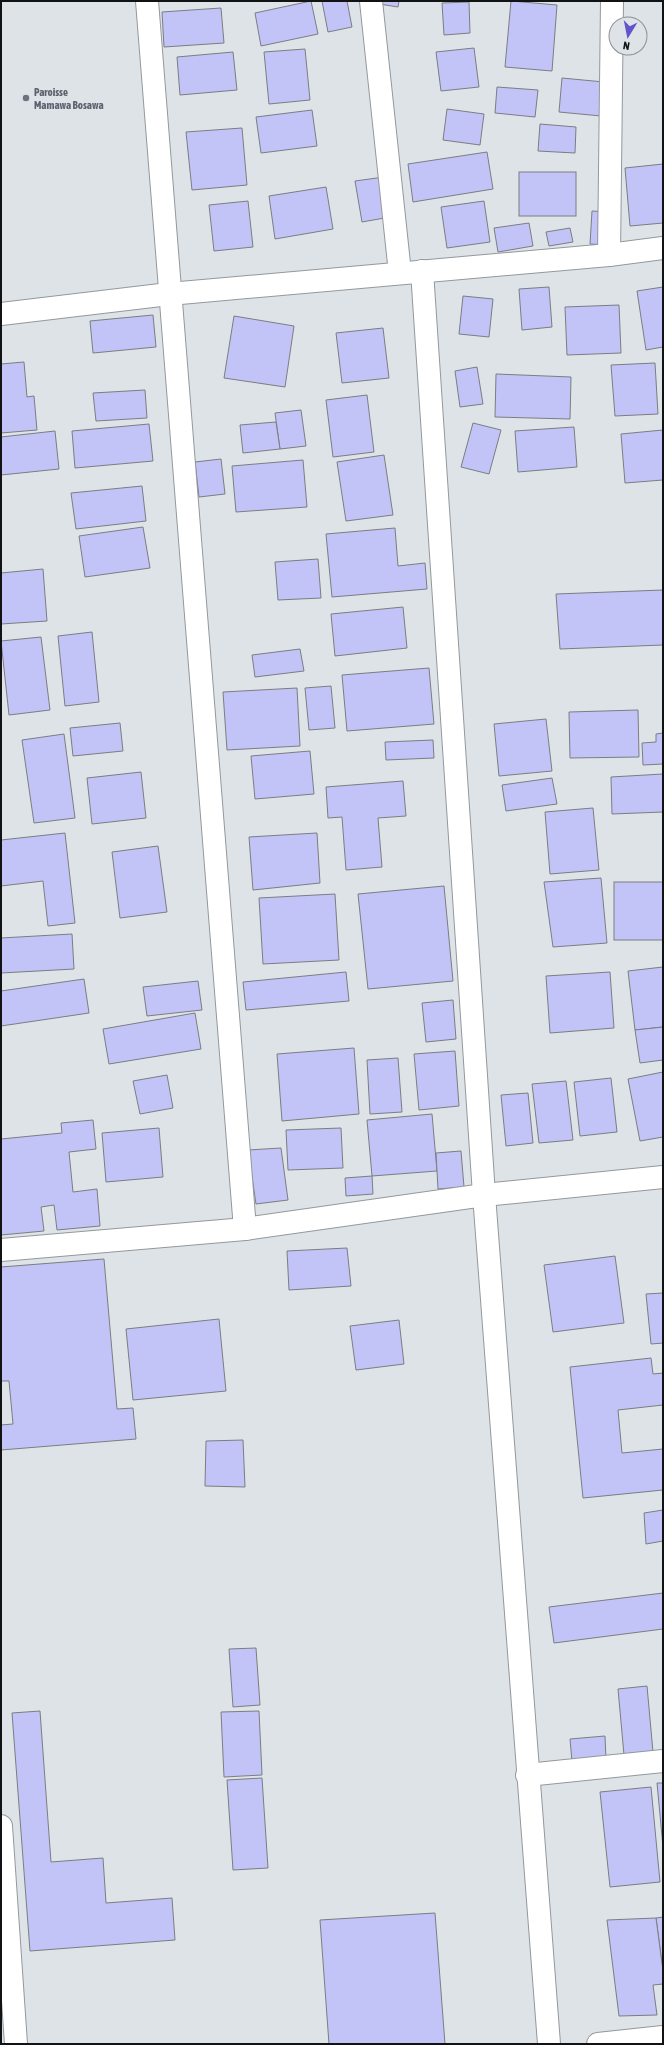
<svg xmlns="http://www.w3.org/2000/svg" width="664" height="2045" font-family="'Asap Condensed',sans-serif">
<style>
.building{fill:#c2c4f7;stroke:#7c7d82}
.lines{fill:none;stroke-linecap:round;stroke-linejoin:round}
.minor-casing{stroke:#93989c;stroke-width:24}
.minor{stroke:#fff;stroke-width:22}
.worship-dot{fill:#6b7280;stroke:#dee3e8;stroke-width:1.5}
.labels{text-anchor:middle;stroke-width:3;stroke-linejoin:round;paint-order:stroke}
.worship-label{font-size:11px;font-weight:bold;fill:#5b616d;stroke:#dee3e8;text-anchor:start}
</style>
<rect width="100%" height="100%" fill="#dee3e8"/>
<g class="building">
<path d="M311,1L318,34L261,46L255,13Z"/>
<path d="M322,1H347L352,27L328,32Z"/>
<path d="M373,1H399L398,7L373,3Z"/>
<path d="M511,1L557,5L552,71L505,67Z"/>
<path d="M469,2L470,33L444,35L442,3Z"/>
<path d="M221,8L224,43L164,47L162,12Z"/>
<path d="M474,48L479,87L441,91L436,52Z"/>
<path d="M305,49L310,100L269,104L264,52Z"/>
<path d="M233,52L237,90L180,95L177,57Z"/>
<path d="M562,78L604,82L601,116L559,112Z"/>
<path d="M497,87L538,90L535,117L495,113Z"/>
<path d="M447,109L484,114L480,145L443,140Z"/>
<path d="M312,110L317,146L261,153L256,117Z"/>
<path d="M540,124L576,127L575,153L538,151Z"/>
<path d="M242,128L247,185L192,190L186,132Z"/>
<path d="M487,152L493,189L413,202L408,164Z"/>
<path d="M663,164V223L630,226L625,168Z"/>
<rect x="519" y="172" width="57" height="44"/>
<path d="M384,177L390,217L362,222L355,181Z"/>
<path d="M326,187L333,229L275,239L269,196Z"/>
<path d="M248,201L253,247L214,251L209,205Z"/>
<path d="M484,201L490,242L447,248L441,207Z"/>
<path d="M592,211L608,212L607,245L590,244Z"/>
<path d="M529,223L533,246L498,252L494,228Z"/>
<path d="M570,228L573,242L549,246L546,232Z"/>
<path d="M549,287L552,327L522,330L519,289Z"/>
<path d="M663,287V347L646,350L637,291Z"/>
<path d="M463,296L493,299L489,337L459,334Z"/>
<path d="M619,305L621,353L567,355L565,307Z"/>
<path d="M153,315L156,347L93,353L90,321Z"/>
<path d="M234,316L294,326L285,387L224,378Z"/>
<path d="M383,328L389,378L342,383L336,333Z"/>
<path d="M24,362L27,397L34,396L37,430L1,433V364Z"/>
<path d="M655,363L658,414L615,416L611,365Z"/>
<path d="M477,367L483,404L460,407L455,371Z"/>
<path d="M496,374L571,377L570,419L495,417Z"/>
<path d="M145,390L147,418L96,421L93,393Z"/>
<path d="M367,395L374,452L333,457L326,400Z"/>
<path d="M301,410L306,446L280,449L275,413Z"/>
<path d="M276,422L280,449L243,453L240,425Z"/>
<path d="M473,423L501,430L489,474L461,467Z"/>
<path d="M149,424L153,461L75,468L72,431Z"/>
<path d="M574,427L577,467L518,472L515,431Z"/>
<path d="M663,430V480L625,483L621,434Z"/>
<path d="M55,431L59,469L1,475V437Z"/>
<path d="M384,455L393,515L346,521L337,462Z"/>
<path d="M221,459L225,494L199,497L195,462Z"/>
<path d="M303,460L307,507L236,512L232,466Z"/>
<path d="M142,486L146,521L76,529L71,493Z"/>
<path d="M143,527L150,568L85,577L79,536Z"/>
<path d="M395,528L398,566L425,563L427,589L332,597L326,534Z"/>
<path d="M318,559L321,598L278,600L275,562Z"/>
<path d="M43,569L47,621L1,624V573Z"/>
<path d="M663,590V645L560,649L556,594Z"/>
<path d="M403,607L407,648L335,656L331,614Z"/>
<path d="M92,632L99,702L65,706L58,636Z"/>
<path d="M41,637L50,710L9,715L1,641Z"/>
<path d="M300,649L304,671L255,677L252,655Z"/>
<path d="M429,668L434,724L347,731L342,675Z"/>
<path d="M331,686L335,728L309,730L305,688Z"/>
<path d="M297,688L300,746L227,750L223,692Z"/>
<path d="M638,710L639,757L570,758L569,712Z"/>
<path d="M546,719L552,771L499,776L494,724Z"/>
<path d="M120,723L123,751L73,756L70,728Z"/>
<path d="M663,733V764L643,765L642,743L656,742V734Z"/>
<path d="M64,734L75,818L34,823L22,740Z"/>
<path d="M433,740L434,758L386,760L385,742Z"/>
<path d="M310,751L314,794L255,799L251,756Z"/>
<path d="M141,772L146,818L92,824L87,778Z"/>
<path d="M663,774V812L612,814L611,777Z"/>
<path d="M552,778L557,804L506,811L502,785Z"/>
<path d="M403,781L406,816L378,818L382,867L346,870L342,817L328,818L326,787Z"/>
<path d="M593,808L599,870L550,874L545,812Z"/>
<path d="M65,833L75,923L48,926L43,881L1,886V840Z"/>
<path d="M317,833L320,883L253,890L249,837Z"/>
<path d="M158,846L167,912L120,918L112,852Z"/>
<path d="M601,878L607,943L553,947L544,882Z"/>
<rect x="614" y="882" width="49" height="58"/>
<path d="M444,886L453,981L368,989L358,894Z"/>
<path d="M335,894L339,960L263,964L259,898Z"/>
<path d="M72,934L74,969L1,973V938Z"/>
<path d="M663,967V1027L635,1030L628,971Z"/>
<path d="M346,972L349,1001L246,1010L243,982Z"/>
<path d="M610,972L614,1028L550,1033L546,976Z"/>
<path d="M84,979L89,1013L1,1026V991Z"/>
<path d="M198,981L202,1010L147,1016L143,987Z"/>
<path d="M453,1000L456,1039L426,1042L422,1003Z"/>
<path d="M195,1013L201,1049L109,1064L103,1029Z"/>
<path d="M663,1027V1060L640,1063L635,1030Z"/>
<path d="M354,1048L359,1114L282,1121L277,1054Z"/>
<path d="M455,1051L459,1106L419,1110L414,1054Z"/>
<path d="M398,1058L402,1112L370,1114L367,1060Z"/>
<path d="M663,1072V1137L640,1141L628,1079Z"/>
<path d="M167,1075L173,1108L140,1114L133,1081Z"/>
<path d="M611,1078L617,1132L580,1136L574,1082Z"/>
<path d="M566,1081L573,1140L539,1143L532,1084Z"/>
<path d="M528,1093L533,1143L506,1146L501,1095Z"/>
<path d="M432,1114L437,1171L372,1176L367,1120Z"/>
<path d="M93,1120L96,1149L69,1152L73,1192L97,1189L100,1226L57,1230L54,1205L41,1207L44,1231L1,1235V1139L62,1133L61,1123Z"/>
<path d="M159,1128L163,1177L106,1182L102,1133Z"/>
<path d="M341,1128L343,1168L288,1170L286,1130Z"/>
<path d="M281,1148L288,1200L256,1204L248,1150Z"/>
<path d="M461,1151L464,1187L438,1189L436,1153Z"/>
<path d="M372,1176L373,1194L346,1196L345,1178Z"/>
<path d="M347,1248L351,1286L289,1290L287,1251Z"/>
<path d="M615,1256L624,1323L553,1332L544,1265Z"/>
<path d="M104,1259L117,1409L133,1408L136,1439L1,1450V1425L13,1424L9,1381H1V1267Z"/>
<path d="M663,1293V1343L651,1344L646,1294Z"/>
<path d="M219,1319L226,1391L133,1400L126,1329Z"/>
<path d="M399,1320L404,1364L356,1370L350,1326Z"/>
<path d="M651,1358L653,1374L663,1373V1405L618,1410L622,1453L663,1449V1490L583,1498L570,1367Z"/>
<path d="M243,1440L245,1487L205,1486L206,1441Z"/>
<path d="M663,1510V1541L646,1544L644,1513Z"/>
<path d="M663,1593V1629L554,1643L549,1607Z"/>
<path d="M256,1648L260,1705L233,1707L229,1649Z"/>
<path d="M647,1686L653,1752L624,1755L618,1689Z"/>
<path d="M40,1711L51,1862L103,1858L106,1903L172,1898L175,1940L30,1951L12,1713Z"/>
<path d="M259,1711L262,1775L224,1777L221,1712Z"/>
<path d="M605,1736L606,1760L572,1762L570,1739Z"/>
<path d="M262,1778L268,1868L233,1870L227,1780Z"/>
<path d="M657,1783H663V1847Z"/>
<path d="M651,1787L660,1882L610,1887L600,1792Z"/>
<path d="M435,1913L445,2044H329L320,1920Z"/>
<path d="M663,1917V1971L656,1918Z"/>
<path d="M656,1918L663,1971V1984L653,1985L657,2015L619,2016L607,1920Z"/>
</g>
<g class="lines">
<defs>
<g id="minor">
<path d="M147,1L245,1229"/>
<path d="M371,1L400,273"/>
<path d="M609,255L612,1"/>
<path d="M422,271L484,1195L549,2044"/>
<path d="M1,314L169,294L609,255L663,248"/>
<path d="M1,1250L245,1229L484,1195L663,1177"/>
<path d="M527,1775L663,1761"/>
<path d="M1,1826L16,2044"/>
<path d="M598,2044L663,2037"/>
</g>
</defs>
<use href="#minor" class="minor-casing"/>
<use href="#minor" class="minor"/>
</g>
<circle class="worship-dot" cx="26" cy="98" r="4"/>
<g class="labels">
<g class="worship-label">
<text x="34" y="96">Paroisse<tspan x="34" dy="13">Mamawa Bosawa</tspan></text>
</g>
</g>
<rect width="664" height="2045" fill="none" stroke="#111214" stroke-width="4"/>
<g transform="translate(628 36) rotate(190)"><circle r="19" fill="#dee3e8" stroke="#8c8f93"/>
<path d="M0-3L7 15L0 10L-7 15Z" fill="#6254cd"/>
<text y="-6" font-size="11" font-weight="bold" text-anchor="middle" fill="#111214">N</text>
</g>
</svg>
